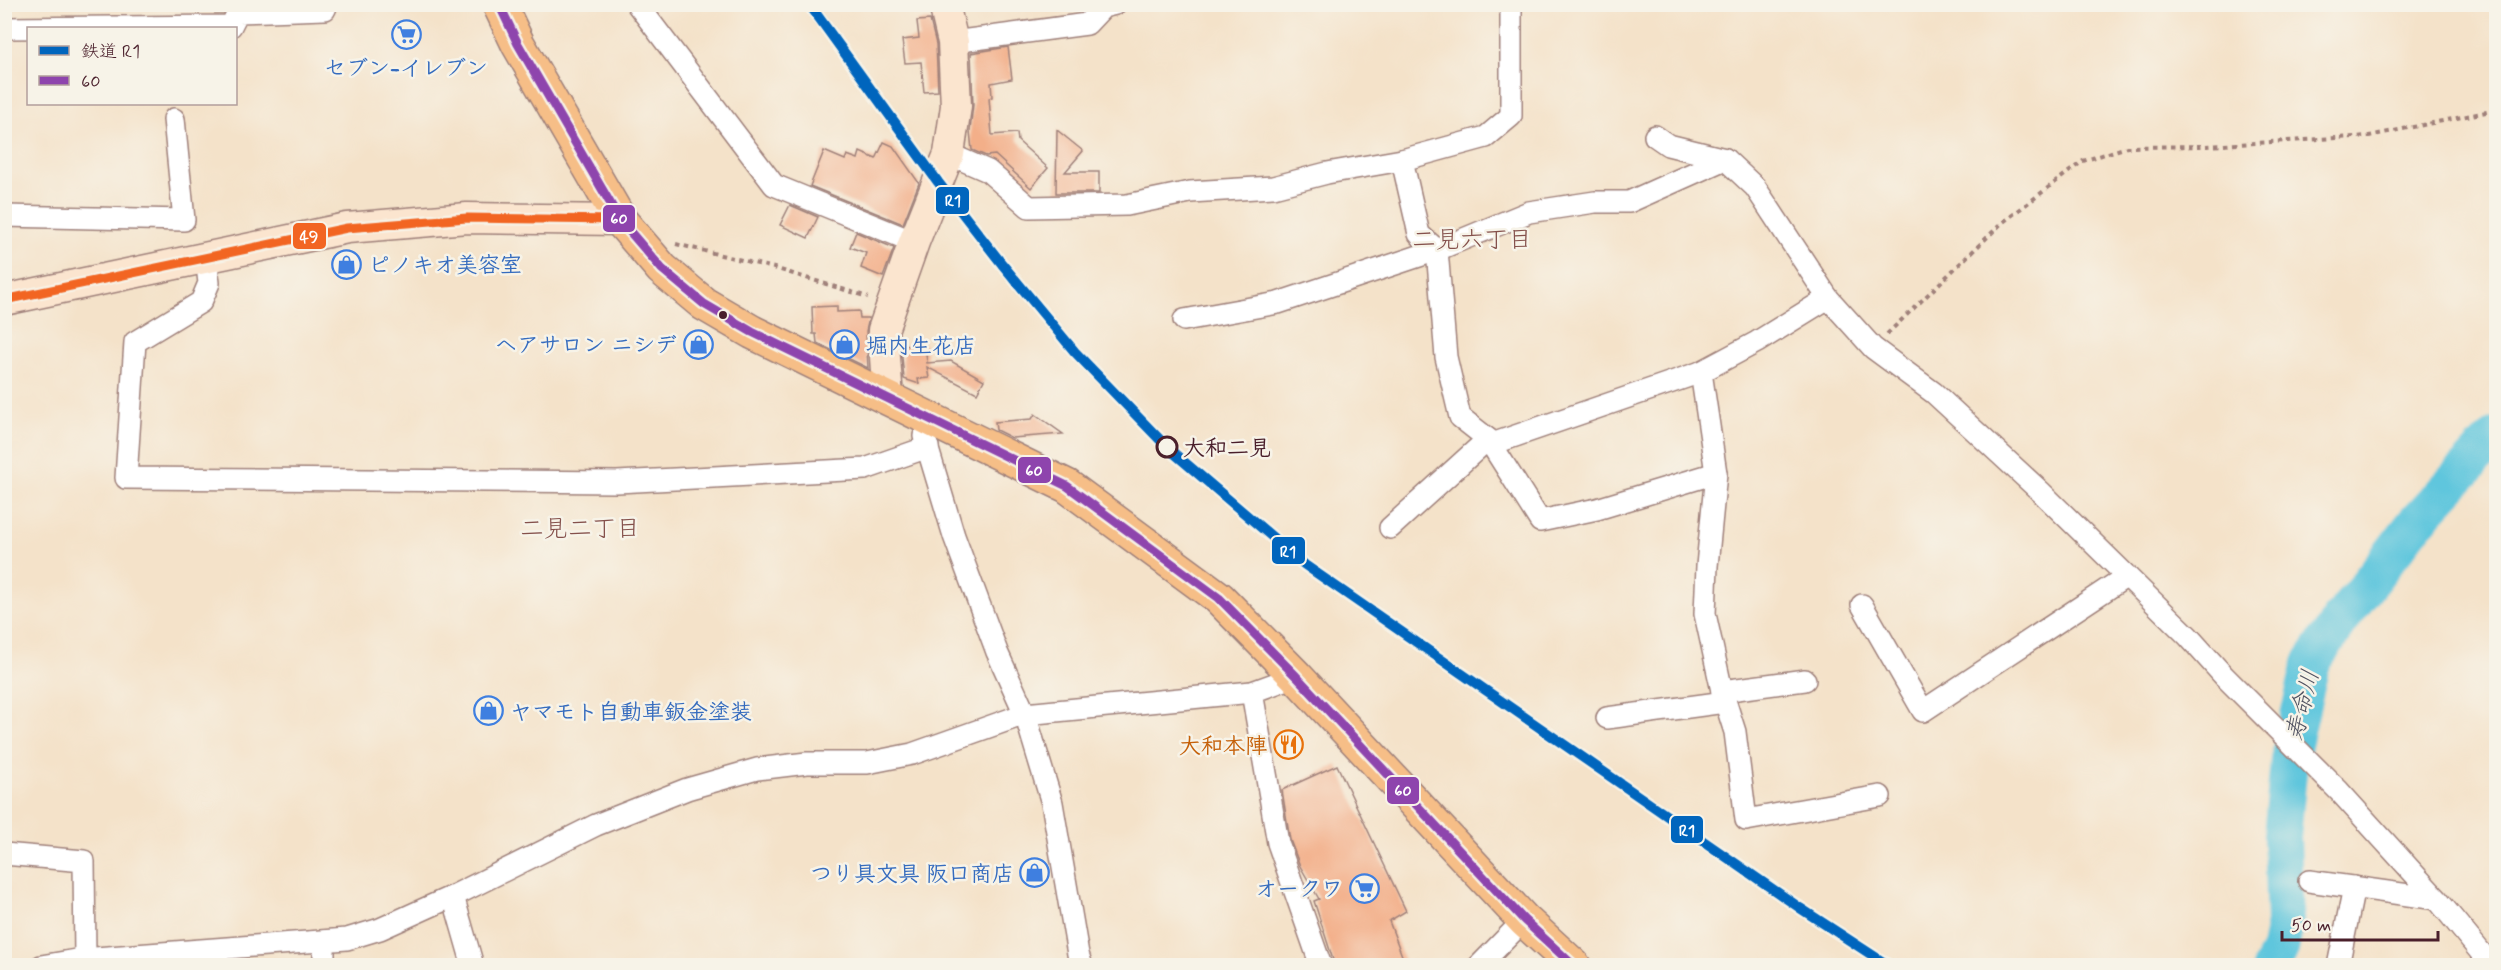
<svg xmlns="http://www.w3.org/2000/svg" width="2501" height="970" font-family="Mynerve,'Klee One',sans-serif">
<style>
.lines{fill:none;stroke-linecap:round;stroke-linejoin:round}
.river{stroke:#5fc6dd;stroke-width:38}
.building{fill:#f3af89}
.street-casing{stroke:#9f807a;stroke-width:24}
.secondary-casing{stroke:#9f807a;stroke-width:33}
.highway-casing{stroke:#9f807a;stroke-width:36}
.path{stroke:#9f807a;stroke-width:4;stroke-dasharray:4.5 4.5;stroke-linecap:butt}
.street{stroke:#fff;stroke-width:21}
.secondary{stroke:#fbe5cf;stroke-width:30}
.highway{stroke:#f6be87;stroke-width:33}
.bus-1-casing{stroke:#f7f3e8;stroke-width:14}
.bus-2-casing{stroke:#f7f3e8;stroke-width:14}
.bus-1{stroke:#8e44ad;stroke-width:9}
.bus-2{stroke:#f26522;stroke-width:9}
.rail-1-casing{stroke:#f7f3e8;stroke-width:15}
.rail-1{stroke:#0065bd;stroke-width:10}
.bus-dot{fill:#4a1f2b;stroke:#f7f3e8;stroke-width:2}
.stop-dot{fill:#f7f3e8;stroke:#4a1f2b;stroke-width:3}
.labels{text-anchor:middle;stroke-width:5;stroke-linejoin:round;paint-order:stroke}
.shop-label{font-size:22px;font-weight:bold;fill:#366cbe;stroke:#f7f3e8;text-anchor:start}
.stop-label{font-size:22px;font-weight:bold;fill:#4a1f2b;stroke:#f7f3e8;text-anchor:start}
.food-label{font-size:22px;font-weight:bold;fill:#c56008;stroke:#f7f3e8;text-anchor:end}
.neighbourhood-label{font-size:24px;fill:#85514c;stroke:#f7f3e8}
.water-label{font-size:24px;font-style:italic;fill:#505160;stroke:#f7f3e8}
.line-badge{stroke:#f7f3e8;stroke-width:2}
.badge-label{font-size:16px;text-anchor:middle;font-weight:bold;fill:#fff}
</style>
<rect width="100%" height="100%" fill="#f7f3e8"/>
<filter id="ink" filterUnits="userSpaceOnUse"><feTurbulence type="fractalNoise" baseFrequency=".0167" numOctaves="2"/><feDisplacementMap in="SourceGraphic" scale="12" xChannelSelector="R" yChannelSelector="G"/><feConvolveMatrix kernelMatrix="1 2 1 2 8 2 1 2 1" color-interpolation-filters="sRGB"/></filter>
<filter id="wash" filterUnits="userSpaceOnUse"><feTurbulence type="fractalNoise" baseFrequency=".008" numOctaves="4" result="noise"/><feDisplacementMap in="SourceGraphic" scale="24" xChannelSelector="R" yChannelSelector="G"/><feGaussianBlur stdDeviation="1.35" result="paint"/><feColorMatrix in="noise" values="0 0 0 0 0 0 0 0 0 0 0 0 0 0 0 0 0 1.4 0 .05"/><feComposite in="paint" operator="in"/></filter>
<g filter="url(#wash)">
<rect width="100%" height="100%" fill="#f4e2c9"/>
<g class="lines">
<path class="river" d="M2272,966L2280,949L2285,923L2282,837L2289,761L2311,664L2340,620L2416,522L2496,436"/>
</g>
<g id="blocks">
<g class="building">
<path d="M930,20L936,44L938,91L924,92L921,62L905,63L902,40L919,38L917,21Z"/>
<path d="M1008,47L1012,79L991,83L992,97L989,98L992,135L1017,133L1018,141L1048,168L1031,188L995,155L986,156L972,150L970,131L973,105L971,53Z"/>
<path d="M1057,130L1083,151L1065,172H1099V193H1056Z"/>
<path d="M884,142L893,146L919,183L903,224L810,186L824,151L845,160L847,155L858,159L860,152L876,159Z"/>
<path d="M790,205L818,217L808,238L780,225Z"/>
<path d="M856,232L894,248L883,277L861,268L866,253L850,247Z"/>
<path d="M837,306V312L859,311L860,318H869L866,331L868,368L817,343L816,334H813L812,307Z"/>
<path d="M925,344L927,363L951,361L984,380L977,393L927,367L929,378L918,379L919,384L904,379L901,346Z"/>
<path d="M1035,414L1063,434L1012,438L996,430L995,422L1032,419Z"/>
<path d="M1337,765L1406,911L1389,921L1404,961L1393,966H1335L1314,901L1319,899L1300,866L1290,840L1282,790Z"/>
</g>
</g>
</g>
<g filter="url(#ink)">
<use href="#blocks" fill-opacity="0" stroke="#9f807a" stroke-width="1.5"/>
<g class="lines">
<defs>
<g id="street">
<path d="M637,4L774,185L914,242"/>
<path d="M4,28L231,26L238,12L325,9L327,4"/>
<path d="M953,42L1087,24L1103,7L1115,4"/>
<path d="M1655,136L1668,145L1725,159"/>
<path d="M949,154L988,171L1029,207L1127,205L1190,192L1273,187L1327,173L1402,160L1486,137L1511,116V4"/>
<path d="M1402,160L1419,234L1437,250L1446,357L1460,417L1488,439L1540,521L1597,509L1716,473"/>
<path d="M4,216L184,220L174,119"/>
<path d="M206,257L209,283L201,302L135,342L126,478L617,482L865,469L928,447"/>
<path d="M1184,320L1278,303L1437,250L1529,212L1595,202H1629L1725,159L1755,187L1828,298"/>
<path d="M1701,372L1716,473L1707,566L1705,614L1722,691L1735,732L1746,820L1880,796"/>
<path d="M924,436L954,536L997,652L1025,714L1052,803L1078,954L1082,966"/>
<path d="M1492,444L1701,372L1757,342L1828,298L1873,348L1934,393L2041,492L2188,636L2224,676L2339,791L2437,899L2492,966"/>
<path d="M1390,528L1488,439"/>
<path d="M1862,605L1923,711L2127,576"/>
<path d="M1722,691L1805,680"/>
<path d="M1252,692L1278,843L1321,966"/>
<path d="M1607,718L1725,702"/>
<path d="M4,854L84,861L85,959"/>
<path d="M2309,881L2437,899"/>
<path d="M453,896L473,966"/>
<path d="M324,941V966"/>
<path d="M41,966L82,959L347,939L380,929L453,896L596,825L687,789L757,769L807,763H867L912,754L1025,714L1252,692L1296,676"/>
<path d="M1479,966L1524,920"/>
<path d="M2338,966L2354,887"/>
</g>
<g id="secondary">
<path d="M4,300L347,228L467,218L620,220"/>
<path d="M888,398L883,330L914,242L949,154L956,106L953,42L944,4"/>
</g>
<path id="highway" d="M499,4L518,44L620,220L662,269L704,304L752,332L1067,486L1219,598L1296,676L1524,920L1574,966"/>
</defs>
<use href="#street" class="street-casing"/>
<use href="#secondary" class="secondary-casing"/>
<use href="#highway" class="highway-casing"/>
<g class="path">
<path d="M676,244L774,268L868,297"/>
<path d="M1887,334L2002,223L2083,161L2127,147L2206,146L2369,136L2496,110"/>
</g>
<use href="#street" class="street"/>
<use href="#secondary" class="secondary"/>
<use href="#highway" class="highway"/>
<defs>
<path id="bus-1" d="M499,4L518,44L620,220L662,269L704,304L752,332L1067,486L1219,598L1296,676L1524,920L1574,966"/>
<path id="bus-2" d="M4,300L347,228L467,218L620,220"/>
</defs>
<use href="#bus-1" class="bus-1-casing"/>
<use href="#bus-2" class="bus-2-casing"/>
<use href="#bus-1" class="bus-1"/>
<use href="#bus-2" class="bus-2"/>
<defs>
<path id="rail-1" d="M809,4L938,182L1002,264L1075,352L1168,448L1305,565L1800,908L1889,966"/>
</defs>
<use href="#rail-1" class="rail-1-casing"/>
<use href="#rail-1" class="rail-1"/>
</g>
</g>
<defs>
<symbol id="supermarket-ring" viewBox="-11 -11 22 22"><circle r="9.5" fill="#f7f3e8" stroke="#3f7fe0" stroke-width="1.5"/><path d="M-6-5.5h2.5l.6 2H6L4.5 2H-2.5L-4.4-4H-6ZM-1.5 3.2a1.3 1.3 0 1 0 .1 0ZM3 3.2a1.3 1.3 0 1 0 .1 0Z" fill="#3f7fe0"/></symbol>
<symbol id="shop-ring" viewBox="-11 -11 22 22"><circle r="9.5" fill="#f7f3e8" stroke="#3f7fe0" stroke-width="1.5"/><path d="M-5-2.5h2.3a2.7 3.5 0 0 1 5.4 0H5L5.5 6h-11ZM-1.5-2.5h3a1.5 2.3 0 0 0-3 0Z" fill="#3f7fe0"/></symbol>
<symbol id="restaurant-ring" viewBox="-11 -11 22 22"><circle r="9.5" fill="#f7f3e8" stroke="#e8710a" stroke-width="1.5"/><path d="M-5-6h1v4h1v-4h1v4h1v-4h1v5L-1.5 .5V6h-2V.5L-5-1ZM5-6V6H3V1.5H1.5Q1.5-4 5-6Z" fill="#e8710a"/></symbol>
</defs>
<g fill-rule="evenodd">
<use href="#supermarket-ring" x="390" y="18" width="33" height="33"/>
<use href="#shop-ring" x="330" y="248" width="33" height="33"/>
<use href="#shop-ring" x="682" y="328" width="33" height="33"/>
<use href="#shop-ring" x="828" y="328" width="33" height="33"/>
<use href="#shop-ring" x="472" y="694" width="33" height="33"/>
<use href="#restaurant-ring" x="1272" y="728" width="33" height="33"/>
<use href="#shop-ring" x="1018" y="856" width="33" height="33"/>
<use href="#supermarket-ring" x="1348" y="872" width="33" height="33"/>
</g>
<circle class="bus-dot" cx="723" cy="315" r="5"/>
<circle class="stop-dot" cx="1167" cy="447" r="10"/>
<g class="labels">
<g class="shop-label">
<text x="406" y="75" text-anchor="middle">セブン-イレブン</text>
<text x="368" y="272">ピノキオ美容室</text>
<text x="677" y="352" text-anchor="end">ヘアサロン ニシデ</text>
<text x="866" y="353">堀内生花店</text>
<text x="510" y="719">ヤマモト自動車鈑金塗装</text>
<text x="1014" y="881" text-anchor="end">つり具文具 阪口商店</text>
<text x="1343" y="896" text-anchor="end">オークワ</text>
</g>
<g class="stop-label">
<text x="1183" y="455">大和二見</text>
</g>
<g class="food-label">
<text x="1267" y="753">大和本陣</text>
</g>
<g class="neighbourhood-label">
<text x="1472" y="247">二見六丁目</text>
<text x="580" y="536">二見二丁目</text>
</g>
<g class="water-label">
<text transform="translate(2302 705) rotate(-76)" y="8">寿命川</text>
</g>
</g>
<g class="line-badge">
<rect x="935" y="186" width="35" height="29" rx="6" fill="#0065bd"/>
<rect x="602" y="204" width="34" height="29" rx="6" fill="#8e44ad"/>
<rect x="292" y="222" width="35" height="28" rx="6" fill="#f26522"/>
<rect x="1017" y="456" width="35" height="28" rx="6" fill="#8e44ad"/>
<rect x="1271" y="536" width="35" height="29" rx="6" fill="#0065bd"/>
<rect x="1386" y="776" width="34" height="29" rx="6" fill="#8e44ad"/>
<rect x="1670" y="815" width="34" height="29" rx="6" fill="#0065bd"/>
</g>
<g class="badge-label">
<text x="953" y="206">R1</text>
<text x="619" y="224">60</text>
<text x="309" y="242">49</text>
<text x="1034" y="476">60</text>
<text x="1288" y="557">R1</text>
<text x="1403" y="796">60</text>
<text x="1687" y="836">R1</text>
</g>
<rect width="2501" height="970" fill="none" stroke="#f7f3e8" stroke-width="24"/>
<rect x="27" y="27" width="210" height="78" fill="#f7f3e8" stroke="#b29e9c" stroke-width="1.5"/>
<rect x="39" y="46" width="30" height="9" fill="#0065bd" stroke="#b29e9c" stroke-width="1.5"/>
<text x="81" y="57" font-size="18" fill="#4a1f2b">鉄道 R1</text>
<rect x="39" y="76" width="30" height="9" fill="#8e44ad" stroke="#b29e9c" stroke-width="1.5"/>
<text x="81" y="87" font-size="18" fill="#4a1f2b">60</text>
<path d="M2282 931v9h156v-9" fill="none" stroke="#4a1f2b" stroke-width="3"/>
<text x="2291" y="931" font-size="18" fill="#4a1f2b" stroke="#f7f3e8" stroke-width="4.5" paint-order="stroke">50 m</text>
</svg>
